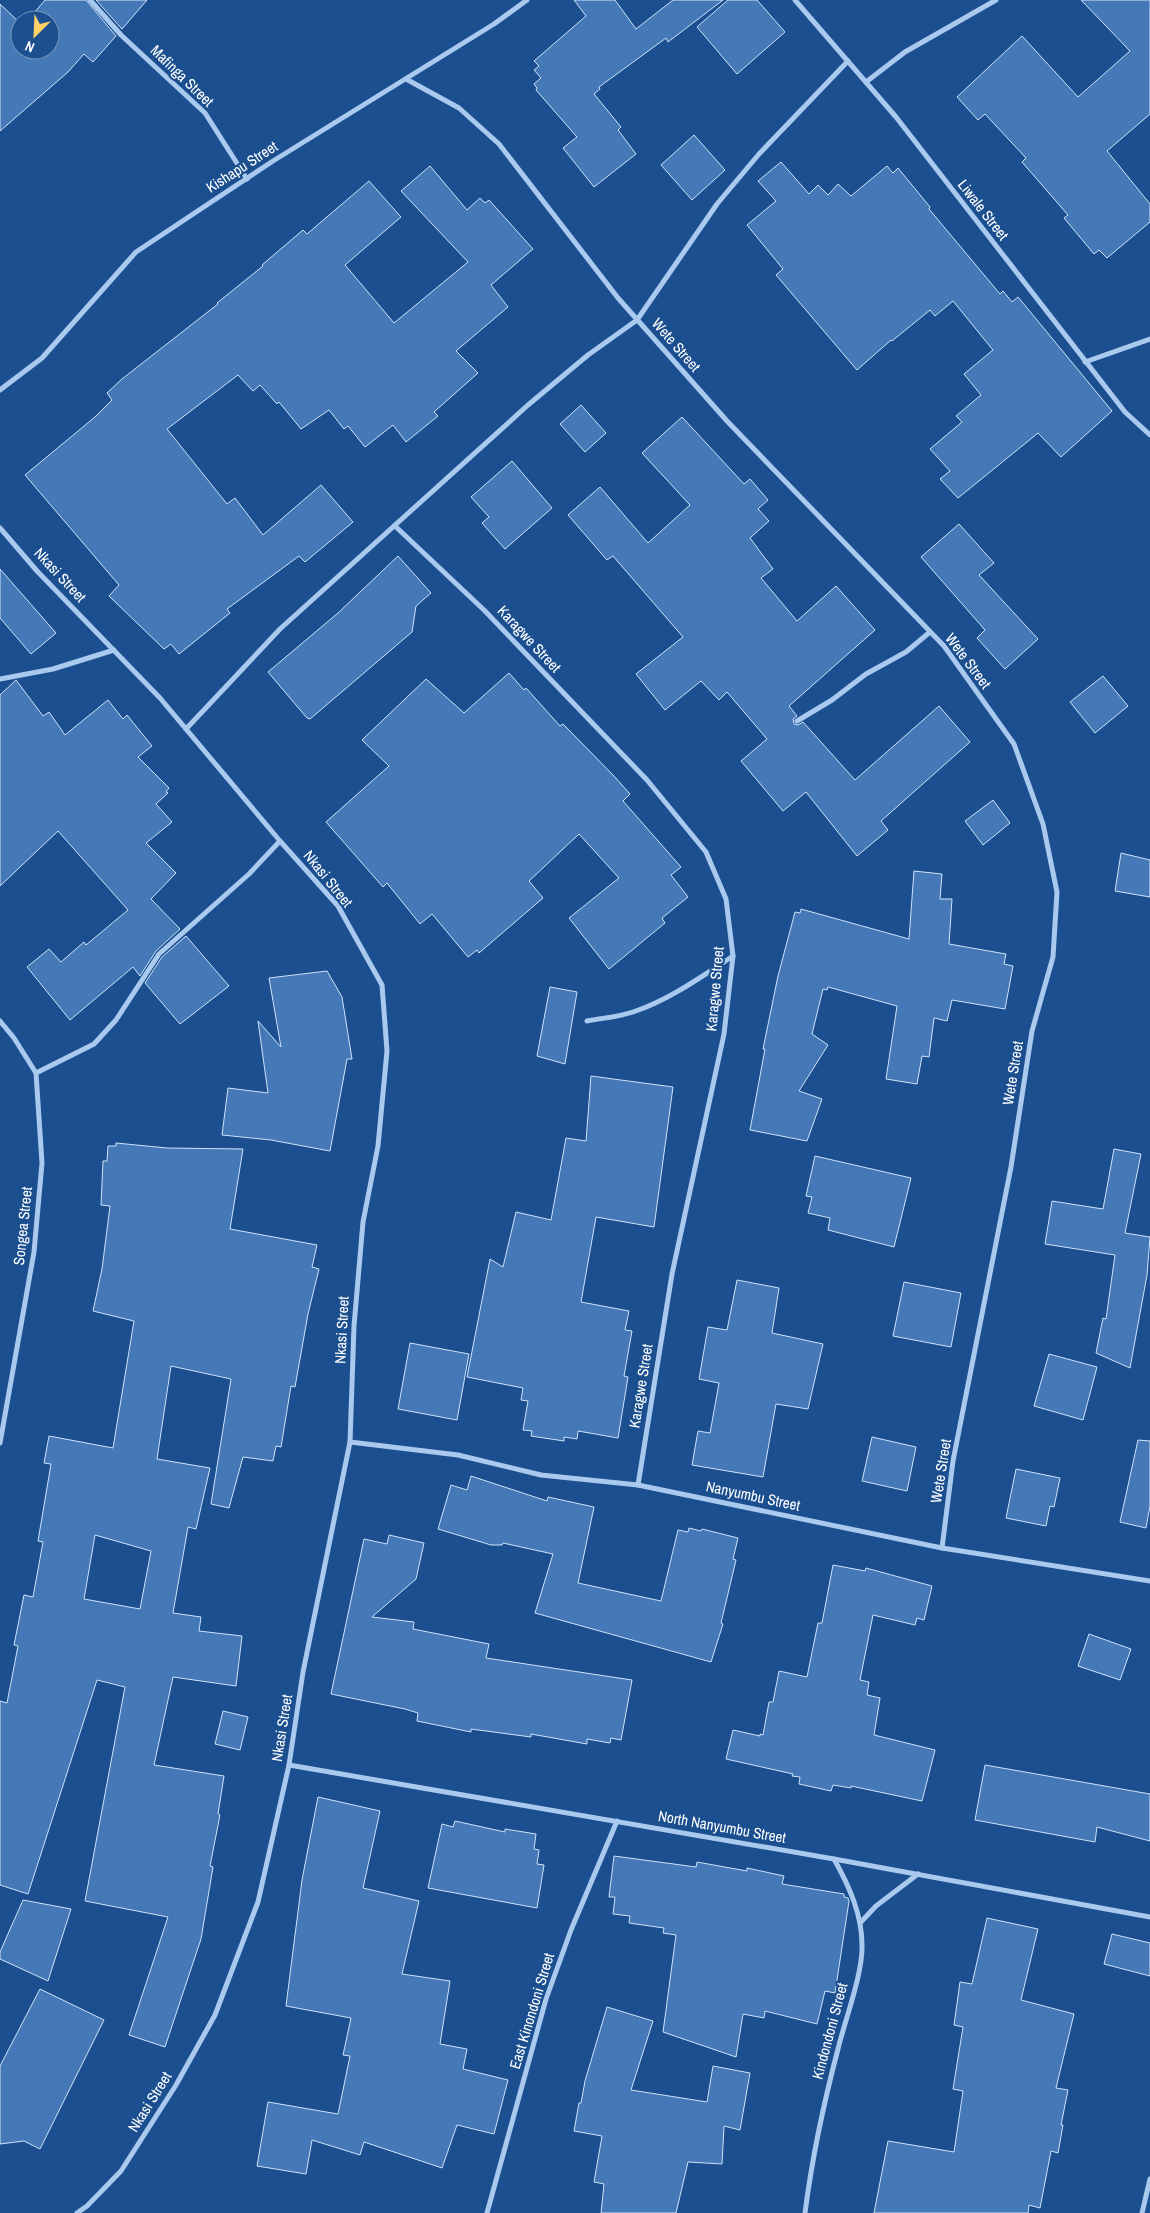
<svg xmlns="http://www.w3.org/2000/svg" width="1150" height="2213" font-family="'Archivo Narrow',sans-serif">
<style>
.building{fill:#4478b7;stroke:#cfe3fa;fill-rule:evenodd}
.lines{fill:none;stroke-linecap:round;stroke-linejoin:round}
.minor{stroke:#a9c9ee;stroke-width:5}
.labels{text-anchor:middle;stroke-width:4.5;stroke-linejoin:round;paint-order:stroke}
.street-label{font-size:15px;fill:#fff;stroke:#1b4f8f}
</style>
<rect width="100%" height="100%" fill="#1b4f8f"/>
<g class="building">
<path d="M45,0H86L116,36L93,62L84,54L68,72L0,131V4L20,23V50H50V20H28Z"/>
<path d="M96,0H147L122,29Z"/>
<path d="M574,0H615L636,29L673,0H723L668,42L666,38L599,87L600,89L594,94L621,127L618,130L636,154L594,187L563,148L577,137L536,90L537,88L534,84L541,78L534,70L539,66L534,61L586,16Z"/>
<path d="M728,0H757L785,32L737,74L697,27Z"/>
<path d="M1081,0H1150V114L1107,151L1150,204V222L1107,258L1099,250L1094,254L1064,218L1068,215L1022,162L1026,158L985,114L978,120L957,97L1022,36L1078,97L1130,51Z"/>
<path d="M694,135L725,170L692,200L661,165Z"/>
<path d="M781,162L809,194L818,185L828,195L838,184L851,196L887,166L893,173L898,168L930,207L929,209L1000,294L1003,291L1012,302L1018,297L1112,411L1061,457L1038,433L958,498L940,479L950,471L930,449L962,422L956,416L981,395L964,374L993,350L953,301L935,316L930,310L892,341L891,340L857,370L776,275L783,269L747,225L776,201L758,181Z"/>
<path d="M430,166L467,210L480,198L485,203L489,200L533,249L491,285L508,307L456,351L478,373L434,412L438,416L406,442L393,425L365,447L348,426L344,429L329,410L301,429L279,402L277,404L260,385L253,391L238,375L167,429L227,504L235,498L263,535L321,485L353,522L305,562L299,556L227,609L230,613L179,654L171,644L164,649L109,596L119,585L25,475L95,417L112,400L107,393L122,379L218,304L217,303L263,266L262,265L303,230L307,234L369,181L401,217L345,265L394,323L468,262L401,191Z"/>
<path d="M581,405L606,433L585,452L560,424Z"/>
<path d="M682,417L744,484L750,479L768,500L758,509L769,521L750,538L773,569L761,578L797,621L836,586L875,630L789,706L797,716L793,719L794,724L798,725L803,722L855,780L939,706L970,742L881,821L888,830L857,856L806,792L783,811L741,761L767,739L727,692L719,700L701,681L665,710L636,674L683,637L613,556L607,560L568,515L600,487L648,543L690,505L642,453Z"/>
<path d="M512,461L552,508L505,549L482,523L489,517L471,497Z"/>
<path d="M959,524L994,563L979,575L1038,639L1005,669L977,638L985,630L921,557Z"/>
<path d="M398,556L431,593L416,606L412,632L310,719L307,718L268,672L338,613Z"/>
<path d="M0,569L56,633L31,654L0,618Z"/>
<path d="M509,673L524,690L526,688L560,726L563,724L613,775L630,794L623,801L681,867L671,875L688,897L662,918L665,923L609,969L569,918L619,878L579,834L529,881L543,898L479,953L477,950L468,957L432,914L420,924L387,883L383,887L326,822L389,766L362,740L426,679L464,713Z"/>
<path d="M1103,676L1128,706L1095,733L1070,702Z"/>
<path d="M16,680L43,716L49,712L65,735L108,700L123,719L127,715L152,746L138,757L169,788L166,792L168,793L156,804L172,822L146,843L176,873L151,899L180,929L156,951L140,976L133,967L70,1020L27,967L49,949L61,962L84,942L86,945L128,910L58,831L0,886V695Z"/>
<path d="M993,800L1010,823L983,845L965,821Z"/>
<path d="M1121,853L1150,860V897L1115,891Z"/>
<path d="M914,871L942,874L940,899H952L949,944L1006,954L1004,964L1013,966L1005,1009L952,1000L947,1021L934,1018L929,1057L922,1056L917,1084L886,1079L897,1006L828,987L827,990L823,989L812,1034L828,1045L799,1091L822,1099L807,1141L750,1130L765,1049H763L778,976L795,912L800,913L801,909L909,939Z"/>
<path d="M186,936L229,986L180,1024L145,983L162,957Z"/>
<path d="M327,971L342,997L352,1059H347L330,1151L271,1140L222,1135L228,1088L268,1093L258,1021L281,1047L269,978Z"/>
<path d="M550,987L577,992L565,1064L537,1056Z"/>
<path d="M591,1076L673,1087L654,1227L596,1217L581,1302L629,1311L625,1330L632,1331L624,1376L628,1377L618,1438L578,1431L577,1439L564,1437V1441L531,1436L532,1431L523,1430L528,1401L521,1400L523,1388L467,1377L490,1259L503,1267L516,1212L551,1220L566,1138L586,1141Z"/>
<path d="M116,1143L167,1148L243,1149L230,1229L317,1245L312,1267L319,1269L308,1314L295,1387L291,1386L281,1447L276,1446L273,1461L243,1457L229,1508L211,1504L231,1379L171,1366L157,1459L210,1468L196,1529L188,1527L173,1613L201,1617L199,1631L242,1636L236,1686L173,1677L154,1765L224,1776L218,1814L220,1815L210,1866L213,1867L201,1939L165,2047L129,2035L168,1917L85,1901L125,1687L97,1680L28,1894L0,1885V1701L7,1703L18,1646L14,1645L24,1595L33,1597L43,1542L38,1541L51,1464L44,1463L49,1436L113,1448L134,1321L93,1311L102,1269L110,1206L101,1205L103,1161H107L108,1146H116ZM95,1535L151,1551L140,1609L84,1599Z"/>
<path d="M1114,1149L1141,1154L1125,1233L1150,1237L1147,1275L1130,1368L1096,1353L1103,1318L1106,1319L1115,1255L1045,1244L1052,1201L1103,1209Z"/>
<path d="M815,1156L911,1178L894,1247L828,1230L830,1218L808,1213L812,1197L806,1196Z"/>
<path d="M737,1280L779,1288L772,1333L823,1344L808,1409L776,1404L763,1477L692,1465L698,1431L710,1433L719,1383L699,1379L708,1327L727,1330Z"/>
<path d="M904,1282L961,1293L951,1347L893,1336Z"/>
<path d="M410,1343L469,1354L457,1420L398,1409Z"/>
<path d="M1049,1354L1097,1367L1083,1420L1034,1406Z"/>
<path d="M872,1437L916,1447L907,1491L862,1481Z"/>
<path d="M1138,1440L1150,1441V1506L1146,1528L1120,1522Z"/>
<path d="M1016,1469L1060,1478L1054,1507L1050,1506L1046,1526L1006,1518Z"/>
<path d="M471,1476L547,1501L548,1497L594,1507L578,1583L661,1601L678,1530L688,1532L689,1528L701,1531L702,1529L738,1538L733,1559L736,1560L721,1623L723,1624L711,1662L535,1613L553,1554L503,1543L502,1545H491L438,1529L451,1485L467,1490Z"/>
<path d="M389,1535L424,1543L416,1579L372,1617L414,1622L413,1629L489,1644L486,1658L632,1680L621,1740L611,1738L610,1743L587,1739V1744L531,1734V1737L471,1729V1732L417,1721L418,1713L405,1709L331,1694L364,1539L387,1544Z"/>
<path d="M833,1565L865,1571L866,1568L932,1586L924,1620L917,1618L915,1625L873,1615L860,1680L869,1682L867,1695L880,1698L874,1735L935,1750L922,1801L851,1786V1788L833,1785L831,1791L799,1784L800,1777L792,1776L793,1774L726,1759L733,1730L760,1736V1734L763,1735L769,1702H773L779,1671L807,1677L818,1623H822Z"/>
<path d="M1089,1634L1131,1649L1120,1680L1078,1666Z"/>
<path d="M223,1711L248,1717L240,1750L215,1744Z"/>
<path d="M985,1765L1150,1794V1841L1097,1827L1095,1842L975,1820Z"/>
<path d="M318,1797L380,1811L363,1888L419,1901L402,1974L450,1981L440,2044L467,2049L463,2069L508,2080L494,2134L457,2125L442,2168L364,2142L360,2155L312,2140L306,2174L257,2166L268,2102L338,2114L350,2056L343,2055L351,2018L286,2006L302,1880Z"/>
<path d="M455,1821L505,1832V1829L536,1834L534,1849L539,1850L537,1864L544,1865L537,1908L428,1888L442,1824L453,1827Z"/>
<path d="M614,1856L696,1867L697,1862L747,1871V1868L784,1876L782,1884L844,1894V1897L848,1898L849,1901L835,1993L825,1991L817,2024L765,2011L764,2018L743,2014L736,2057L663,2032L676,1935L663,1933L664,1928L629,1923L630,1916L613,1914L615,1897H609Z"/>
<path d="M23,1900L71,1909L48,1981L0,1959V1952Z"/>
<path d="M987,1918L1038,1929L1021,2000L1074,2014L1056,2088L1068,2090L1061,2125H1063L1058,2153L1051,2151L1040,2208L1029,2205L1028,2213H874L888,2141L954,2152L963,2091L953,2089L963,2027L954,2025L960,1982L972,1984Z"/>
<path d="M1112,1934L1150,1943V1976L1104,1964Z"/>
<path d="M40,1989L104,2020L40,2149L24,2141L0,2144V2066Z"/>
<path d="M607,2007L653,2021L631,2090L707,2102L713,2066L750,2073L740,2130L724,2126L722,2164L688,2162L676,2213H601L604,2184L594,2182L602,2136L574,2131L579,2103H581L585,2081Z"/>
</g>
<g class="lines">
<g class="minor">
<path d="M90,0L121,35L205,113L247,179"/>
<path d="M795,0L896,117L1125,412L1150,435"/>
<path d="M406,79L459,108L499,144L618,298L727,421L944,646L1014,744L1043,824L1057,892L1053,957L1032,1031L1011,1167L953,1461L942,1548"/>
<path d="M866,82L905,52L996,0"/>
<path d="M1085,362L1150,339"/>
<path d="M0,390L42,358L136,252L273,161L494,24L527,0"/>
<path d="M395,526L484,610L647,780L706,852L726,899L733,956L724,1034L672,1274L638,1485"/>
<path d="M0,528L37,571L160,698L280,841L338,906L382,985L387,1051L378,1146L363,1222L354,1326L350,1442L303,1672L289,1765L258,1902L215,2015L176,2085L121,2171L87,2206L77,2213"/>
<path d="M0,679L53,669L114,650"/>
<path d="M797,721L832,700L866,674L906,652L930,632"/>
<path d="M186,729L280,629L528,405L588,355L637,320L717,204L759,154L848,61"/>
<path d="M0,1021L14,1038L36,1073L42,1163L34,1252L0,1443"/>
<path d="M587,1021C602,1018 618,1017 633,1012C669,1000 701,977 733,956"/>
<path d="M36,1073L94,1044L116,1020L159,954L249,874L280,841"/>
<path d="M350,1442L458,1455L541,1475L638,1485L942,1548L1150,1581"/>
<path d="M289,1765L834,1859L1150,1917"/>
<path d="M860,1923L876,1906L918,1874"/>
<path d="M487,2213L546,1999L571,1930L617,1821"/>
<path d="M805,2213C812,2158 824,2102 838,2049C845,2020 863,1973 862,1945C862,1914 849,1886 834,1859"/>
<path d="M1142,2213L1150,2179"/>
</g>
</g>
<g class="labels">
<g class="street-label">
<text transform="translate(182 76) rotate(44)" y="5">Mafinga Street</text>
<text transform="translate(242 167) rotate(-33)" y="5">Kishapu Street</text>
<text transform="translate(983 210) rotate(52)" y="5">Liwale Street</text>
<text transform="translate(676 345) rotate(49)" y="5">Wete Street</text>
<text transform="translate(60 575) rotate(47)" y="5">Nkasi Street</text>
<text transform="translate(529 639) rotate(47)" y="5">Karagwe Street</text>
<text transform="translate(968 661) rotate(53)" y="5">Wete Street</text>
<text transform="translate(328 879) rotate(51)" y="5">Nkasi Street</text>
<text transform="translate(715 989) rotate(-85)" y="5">Karagwe Street</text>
<text transform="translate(1013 1073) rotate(-81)" y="5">Wete Street</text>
<text transform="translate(23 1226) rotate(-84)" y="5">Songea Street</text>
<text transform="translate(342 1330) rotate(-87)" y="5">Nkasi Street</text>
<text transform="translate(641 1386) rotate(-81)" y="5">Karagwe Street</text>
<text transform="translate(941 1471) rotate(-81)" y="5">Wete Street</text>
<text transform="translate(753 1496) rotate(12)" y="5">Nanyumbu Street</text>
<text transform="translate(282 1728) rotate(-81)" y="5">Nkasi Street</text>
<text transform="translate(722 1827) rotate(10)" y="5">North Nanyumbu Street</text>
<text transform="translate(532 2011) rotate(-73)" y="5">East Kinondoni Street</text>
<text transform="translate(830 2031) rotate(-75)" y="5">Kindondoni Street</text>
<text transform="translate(150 2102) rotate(-58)" y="5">Nkasi Street</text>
</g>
</g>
<g transform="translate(35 35) rotate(204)"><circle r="24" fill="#1b4f8f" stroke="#7695bc"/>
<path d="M0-4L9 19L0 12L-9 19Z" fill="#ffd166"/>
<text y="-8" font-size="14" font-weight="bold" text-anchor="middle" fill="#ffffff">N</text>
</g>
</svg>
